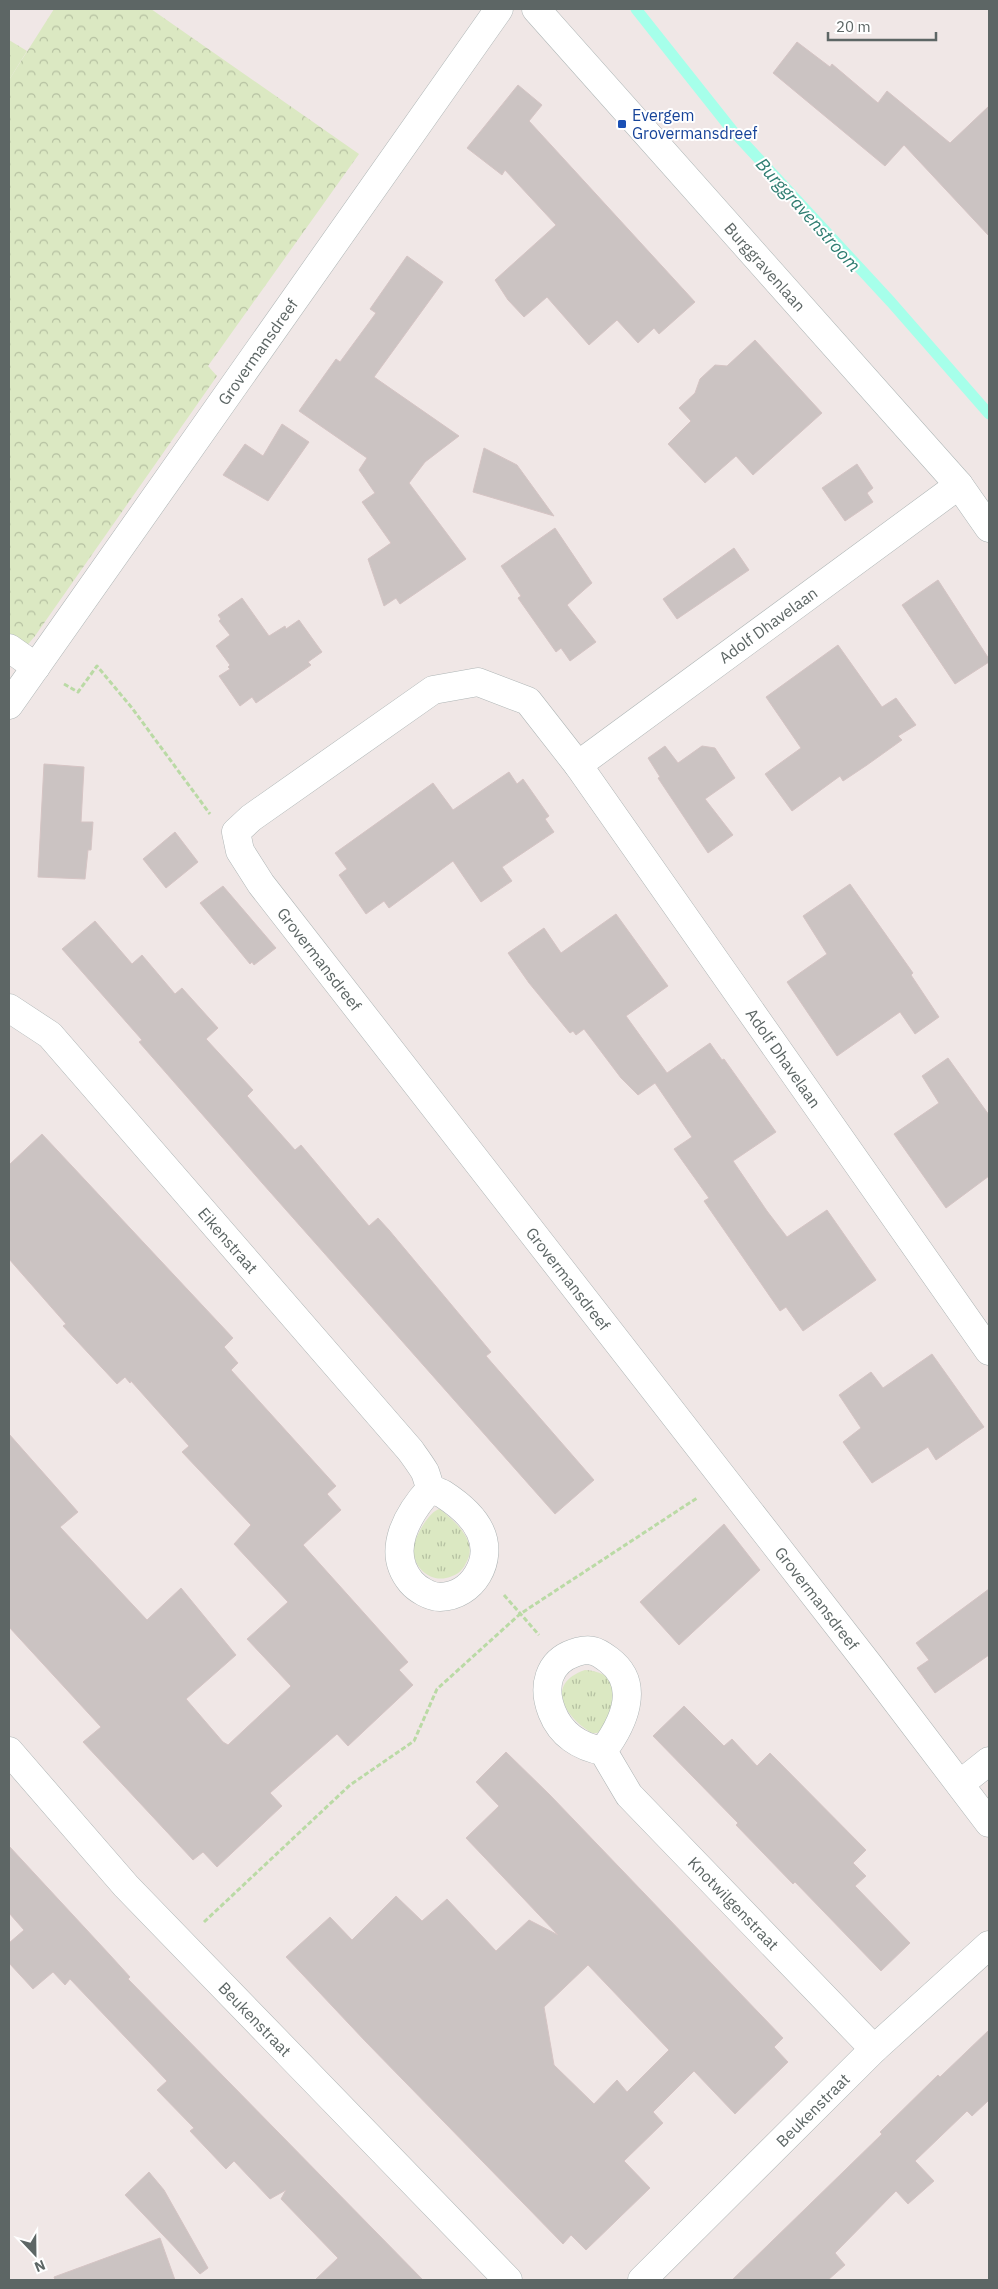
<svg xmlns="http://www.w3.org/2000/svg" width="998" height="2289" font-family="'IBM Plex Sans',sans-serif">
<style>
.grass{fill:url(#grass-tufts)}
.forest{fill:url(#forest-crowns)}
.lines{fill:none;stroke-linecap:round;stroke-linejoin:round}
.stream{stroke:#a6ffea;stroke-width:11}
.building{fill:#cbc3c2;stroke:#d5c4c4;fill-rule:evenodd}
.street-casing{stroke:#aeb5b5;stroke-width:29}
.secondary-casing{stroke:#aeb6b6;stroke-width:29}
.path{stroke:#badaa5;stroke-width:3;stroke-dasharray:5 2.5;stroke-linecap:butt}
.street{stroke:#fff;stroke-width:28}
.secondary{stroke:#fff;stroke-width:28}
.transit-dot{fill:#1a4fb4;stroke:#fff;stroke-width:2}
.labels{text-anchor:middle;stroke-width:4;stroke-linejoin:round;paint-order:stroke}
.transit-label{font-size:16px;fill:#164399;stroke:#fff;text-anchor:start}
.street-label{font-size:16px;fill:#5d6665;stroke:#fff}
.water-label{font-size:18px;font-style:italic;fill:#307e72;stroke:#fff}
</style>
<defs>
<pattern id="grass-tufts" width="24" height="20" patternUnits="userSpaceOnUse" patternTransform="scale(1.25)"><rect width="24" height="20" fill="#dbe8c2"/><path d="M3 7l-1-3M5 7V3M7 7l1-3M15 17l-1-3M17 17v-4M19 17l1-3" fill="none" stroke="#b5c0a1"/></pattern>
<pattern id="forest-crowns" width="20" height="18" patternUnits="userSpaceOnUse" patternTransform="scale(1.25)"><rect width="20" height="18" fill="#dbe8c2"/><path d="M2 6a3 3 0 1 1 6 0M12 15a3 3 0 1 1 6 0" fill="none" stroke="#b5c0a1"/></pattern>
</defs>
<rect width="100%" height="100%" fill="#f0e7e6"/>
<g class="grass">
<path d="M9,40L27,51L9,80Z"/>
<path d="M440,1509C455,1522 479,1541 466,1563C462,1572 455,1576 446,1578C427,1582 410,1563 414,1545C416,1535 430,1510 440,1509Z"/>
<path d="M585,1670C615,1672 618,1689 609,1714C607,1720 606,1729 600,1732C599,1733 594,1733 592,1733C565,1717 544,1684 585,1670Z"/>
</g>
<path class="forest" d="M54,9H151L359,154L208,366L217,376L35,636L9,667V80Z"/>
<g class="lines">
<path class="stream" d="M636,9L732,130L891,302L989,414"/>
</g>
<g class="building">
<path d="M797,42L830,67L832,64L878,103L887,91L950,143L989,106V236L904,145L885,166L773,73Z"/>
<path d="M518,85L542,105L529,121L695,302L659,334L654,328L638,343L617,320L589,345L547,297L524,317L508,300L495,280L556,225L505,170L502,175L467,148Z"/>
<path d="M407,256L443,282L374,377L459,436L425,462L409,483L466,559L400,604L396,598L384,606L368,559L391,543L362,502L375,493L359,470L367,458L299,411L336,359L340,362L376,313L370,309Z"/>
<path d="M755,340L822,413L753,475L736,456L705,483L668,444L691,421L679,408L695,393L700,379L715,365L727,366Z"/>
<path d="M282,424L309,442L268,501L223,475L245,444L263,456Z"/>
<path d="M484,448L517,465L554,516L473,492Z"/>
<path d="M857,464L873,488L867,493L873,502L845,521L822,488Z"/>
<path d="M555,528L592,583L567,605L596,642L570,661L561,648L556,652L518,598L521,596L501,566Z"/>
<path d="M734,548L749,570L677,619L663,599Z"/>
<path d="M938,580L989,659V662L955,684L902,605Z"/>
<path d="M242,598L269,636L285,626L286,629L299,620L322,652L308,662L311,665L256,703L252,697L240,706L219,676L230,669L228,667L230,665L216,646L230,635L219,621L221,619L218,615Z"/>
<path d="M838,645L882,707L896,698L916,725L898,736L902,740L867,765L843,781L840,776L792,811L765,774L801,748L766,697Z"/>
<path d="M665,746L678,763L702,746L715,748L735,778L705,799L733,835L708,853L658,778L660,777L648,758Z"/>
<path d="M44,764L84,767L81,822H93L91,850H88L85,879L38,877Z"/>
<path d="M509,772L517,784L523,779L549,816L545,819L554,832L502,867L512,881L481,902L453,861L389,908L384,901L366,914L339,875L347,869L335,853L433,783L453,810Z"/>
<path d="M175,832L198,862L166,888L143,859Z"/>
<path d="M850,884L913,973L911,975L939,1017L915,1034L900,1012L837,1056L787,982L827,954L803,916Z"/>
<path d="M223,886L276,948L254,965L252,962L250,964L200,903Z"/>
<path d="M616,914L668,986L626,1016L667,1073L710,1043L722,1060L724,1059L776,1132L733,1161L767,1211L787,1237L827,1210L876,1280L803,1331L786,1307L780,1311L704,1201L709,1198L674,1149L692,1137L655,1083L638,1095L621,1078L584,1029L576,1035L573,1031L570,1033L529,983L508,953L544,928L561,953Z"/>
<path d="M95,921L132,964L142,955L175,994L182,988L218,1028L206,1039L253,1090L247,1096L295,1150L301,1145L369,1226L378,1218L389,1230L491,1352L486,1356L594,1480L555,1514L263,1184L139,1042L142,1040L62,949Z"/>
<path d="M948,1058L989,1115V1176L946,1208L894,1134L939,1103L922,1076Z"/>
<path d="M42,1134L233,1338L224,1347L238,1363L231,1370L336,1486L327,1494L341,1510L303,1545L408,1662L399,1670L413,1685L348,1746L337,1734L270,1793L282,1806L217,1867L203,1852L193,1860L83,1742L101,1727L9,1627V1434L78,1512L60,1527L147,1620L181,1588L236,1655L186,1699L223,1742L228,1745L291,1686L247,1639L288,1602L234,1544L251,1525L182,1452L189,1446L131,1381L130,1383L125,1377L117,1384L63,1326L66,1324L9,1259V1165Z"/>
<path d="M932,1354L984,1427L936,1460L928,1447L872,1483L843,1442L861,1428L839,1395L871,1372L883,1388Z"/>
<path d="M724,1524L760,1570L679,1645L640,1602Z"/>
<path d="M989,1589V1655L935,1693L917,1668L929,1660L916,1643Z"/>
<path d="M684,1706L724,1746L732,1739L757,1766L770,1753L866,1850L853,1863L866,1876L855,1886L910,1943L881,1971L795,1882L793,1884L736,1825L738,1823L653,1736Z"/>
<path d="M506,1752L550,1795L783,2038L774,2047L788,2062L735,2114L694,2071L653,2112L663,2123L624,2161L650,2188L586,2250L571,2235L563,2244L366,2042L286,1957L330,1917L352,1940L396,1896L422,1921L447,1899L496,1951L529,1920L558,1935L466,1838L499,1806L476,1782ZM588,1965L669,2050L627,2092L617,2080L594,2104L554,2065L544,2007Z"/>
<path d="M9,1846L110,1955L130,1977L128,1979L423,2280H315L338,2258L281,2199L286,2190L270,2199L234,2161L226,2169L190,2131L194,2128L157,2090L167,2081L70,1979L65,1985L53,1972L33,1989L9,1963V1943L24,1930L9,1913Z"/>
<path d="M989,2030V2100L972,2116L967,2111L915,2161L934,2181L908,2204L896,2191L835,2253L845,2265L828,2280H732L882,2134L880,2132L938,2075L940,2077Z"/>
<path d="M149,2172L164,2190L208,2268L200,2274L125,2195Z"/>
<path d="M160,2238L175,2280H55L54,2277Z"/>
</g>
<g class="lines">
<defs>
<g id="street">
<path id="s1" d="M959,485L578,765L528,701L478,682L433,690L251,818L236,832L240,851L261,884L872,1669L989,1823"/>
<path d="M9,648L36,667"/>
<path id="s2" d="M9,705L499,9"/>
<path id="s3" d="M578,765L989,1351"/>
<path id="s4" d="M9,1008L50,1035L410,1450C415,1457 421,1465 425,1472C427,1477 428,1482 430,1487C433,1490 439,1492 443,1494C457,1503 473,1516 480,1531C494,1560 473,1596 440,1597C430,1597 417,1589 411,1582C385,1551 408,1513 431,1488"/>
<path id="s5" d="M9,1751L126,1886L508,2280"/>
<path id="s6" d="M603,1751C623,1724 642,1685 609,1660C605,1657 598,1652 593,1651C588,1649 579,1651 574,1653C548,1662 542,1687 552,1712C561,1735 580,1747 603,1751L629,1795L874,2049"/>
<path d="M960,1784L989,1761"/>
<path id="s7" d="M642,2280L874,2049L989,1945"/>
</g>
<g id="secondary">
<path id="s8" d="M536,9L959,485L989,528"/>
</g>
</defs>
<use href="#street" class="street-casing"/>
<use href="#secondary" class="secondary-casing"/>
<g class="path">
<path d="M64,684L78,692L97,666L132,708L210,814"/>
<path d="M504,1595L539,1635"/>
<path d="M204,1922L350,1785L414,1741L437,1689L520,1614L697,1498"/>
</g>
<use href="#street" class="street"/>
<use href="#secondary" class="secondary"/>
</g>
<rect class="transit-dot" x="617" y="119" width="10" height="10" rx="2.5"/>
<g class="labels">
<g class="transit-label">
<text x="632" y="121">Evergem<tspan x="632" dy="18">Grovermansdreef</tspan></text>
</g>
<g class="street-label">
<text dy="6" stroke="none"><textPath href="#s8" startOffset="345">Burggravenlaan</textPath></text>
<text dy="6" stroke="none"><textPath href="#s2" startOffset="432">Grovermansdreef</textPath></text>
<text transform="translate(768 625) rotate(-36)" y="6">Adolf Dhavelaan</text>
<text dy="6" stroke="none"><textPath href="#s1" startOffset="1050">Grovermansdreef</textPath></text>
<text dy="6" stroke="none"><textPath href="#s3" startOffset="358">Adolf Dhavelaan</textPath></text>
<text dy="6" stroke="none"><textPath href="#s4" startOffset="321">Eikenstraat</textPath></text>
<text dy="6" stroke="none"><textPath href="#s1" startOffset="1455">Grovermansdreef</textPath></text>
<text dy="6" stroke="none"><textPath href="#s1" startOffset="1860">Grovermansdreef</textPath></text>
<text dy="6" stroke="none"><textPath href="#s6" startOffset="481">Knotwilgenstraat</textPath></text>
<text dy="6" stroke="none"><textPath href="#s5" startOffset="364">Beukenstraat</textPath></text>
<text dy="6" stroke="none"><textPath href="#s7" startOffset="241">Beukenstraat</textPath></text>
</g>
<g class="water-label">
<text transform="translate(808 215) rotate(48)" y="6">Burggravenstroom</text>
</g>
</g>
<rect width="998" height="2289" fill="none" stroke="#5d6665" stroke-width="20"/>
<g transform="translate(35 2254) rotate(158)" stroke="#ffffff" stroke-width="4" paint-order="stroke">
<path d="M0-4L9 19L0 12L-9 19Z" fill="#5d6665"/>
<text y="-8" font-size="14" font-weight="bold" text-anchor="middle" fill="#5d6665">N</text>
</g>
<path d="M828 32v8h108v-8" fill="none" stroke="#5d6665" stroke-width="2.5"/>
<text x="836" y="32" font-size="15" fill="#5d6665" stroke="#ffffff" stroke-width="4" paint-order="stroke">20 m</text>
</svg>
